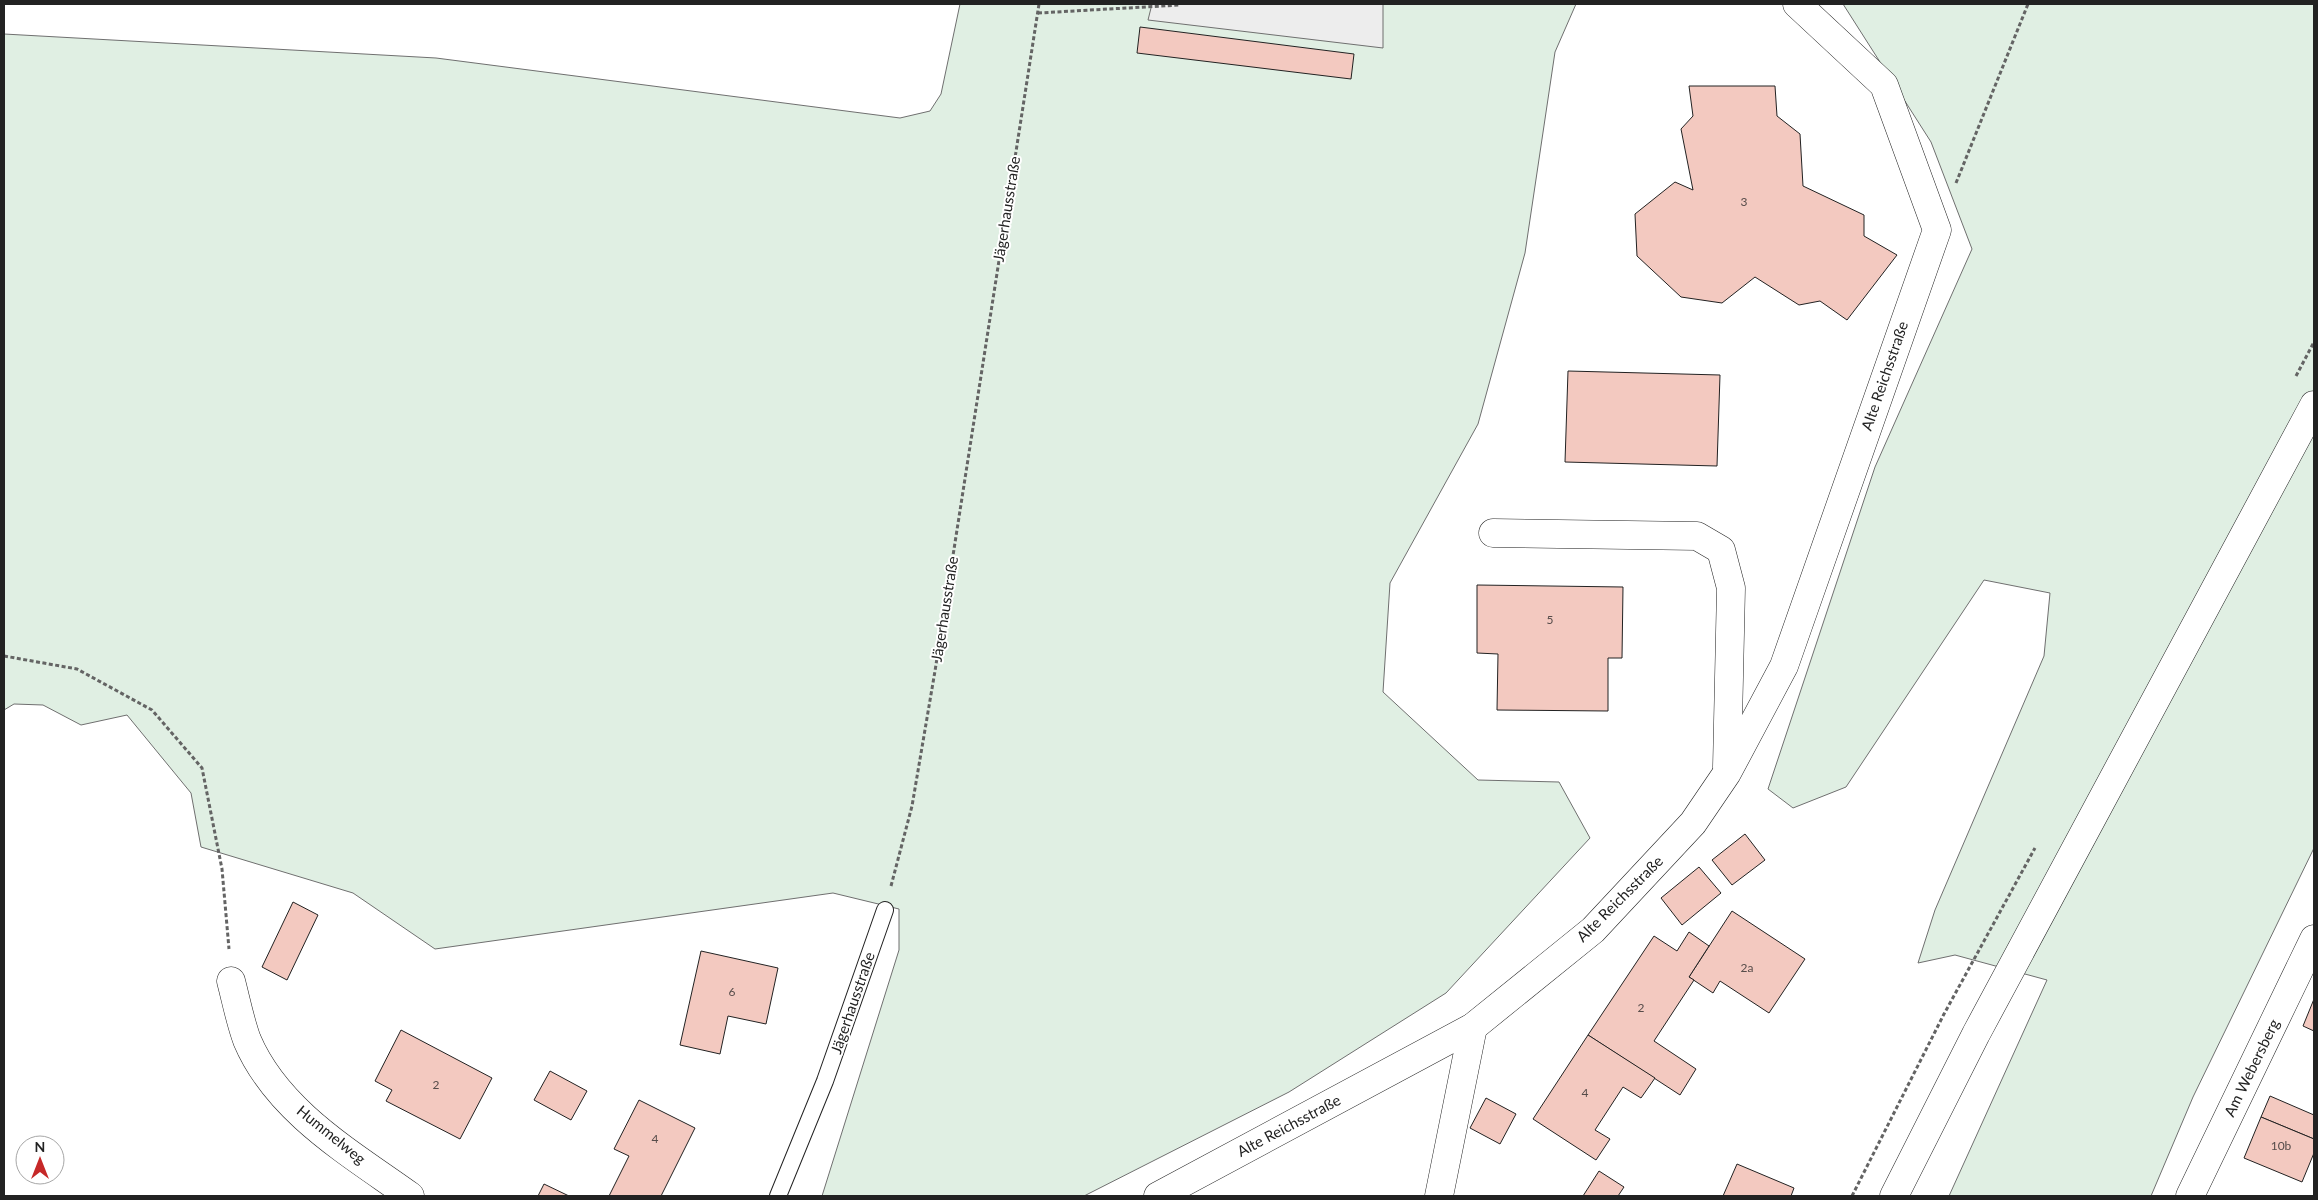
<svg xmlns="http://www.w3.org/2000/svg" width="2318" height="1200" font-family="Lato,sans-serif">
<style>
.green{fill:#e0efe3;stroke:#6f6f6f}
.parking{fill:#ededed;stroke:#6f6f6f}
.building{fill:#f3c9c0;stroke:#222}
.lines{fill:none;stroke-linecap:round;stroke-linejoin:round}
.lane-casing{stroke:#222;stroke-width:18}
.street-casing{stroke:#222;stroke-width:29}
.primary-casing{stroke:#222;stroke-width:29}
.path{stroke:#646464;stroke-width:3;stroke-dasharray:4 2.5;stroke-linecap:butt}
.lane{stroke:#fff;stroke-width:16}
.street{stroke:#fff;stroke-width:28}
.primary{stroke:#fff;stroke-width:28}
.labels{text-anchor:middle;stroke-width:4;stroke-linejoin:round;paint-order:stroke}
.number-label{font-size:12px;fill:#564c4a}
.street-label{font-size:15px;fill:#222;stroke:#fff}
</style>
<rect width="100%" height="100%" fill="#fff"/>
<g class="green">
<path d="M960,4H1576L1555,52L1525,253L1478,424L1390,583L1383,692L1478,780L1559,782L1590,838L1446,993L1289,1092L1084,1196H822L899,950V909L833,893L435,949L353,893L201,847L191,793L127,715L81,725L43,705L14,704L4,710V34L436,58L900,118L930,111L941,94Z"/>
<path d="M1843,4H2314V848L2193,1097L2151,1196H1949L2047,980L1955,955L1918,963L1935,910L2044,656L2050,593L1984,580L1846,787L1793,808L1768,789L1875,467L1972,249L1931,142Z"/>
</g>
<path class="parking" d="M1152,4H1383V48L1148,20Z"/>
<g class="building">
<path d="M1140,27L1354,54L1351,79L1137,53Z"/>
<path d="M1689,86H1775L1777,116L1800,134L1803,186L1864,215V236L1897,255L1847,320L1820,301L1799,305L1755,277L1722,303L1681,297L1637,256L1635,214L1675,182L1693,190L1681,129L1693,116Z"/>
<path d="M1568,371L1720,375L1717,466L1565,462Z"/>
<path d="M1477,585L1623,587L1622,658H1608V711L1497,710L1498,654L1477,653Z"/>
<path d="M1745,834L1765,860L1732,885L1712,860Z"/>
<path d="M1699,867L1721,893L1682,925L1661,898Z"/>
<path d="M293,902L318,915L287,980L262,967Z"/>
<path d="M1732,911L1805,959L1769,1013L1720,981L1713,993L1689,977Z"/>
<path d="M1689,932L1709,946L1689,977L1694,980L1654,1041L1696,1069L1680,1095L1588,1035L1654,936L1677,951Z"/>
<path d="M701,951L778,968L766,1024L728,1016L720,1054L680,1045Z"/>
<path d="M2314,999V1031L2303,1026Z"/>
<path d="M401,1030L492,1078L460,1139L386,1101L392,1090L375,1081Z"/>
<path d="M1588,1035L1655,1078L1641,1098L1623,1087L1595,1130L1610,1139L1596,1160L1533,1119Z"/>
<path d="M550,1071L587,1091L571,1120L534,1100Z"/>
<path d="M2270,1096L2314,1115V1139L2261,1117Z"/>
<path d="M1486,1098L1516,1114L1500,1144L1470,1128Z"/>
<path d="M639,1100L695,1128L661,1196H609L629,1156L614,1149Z"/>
<path d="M2261,1117L2314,1139V1153L2302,1182L2244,1158Z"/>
<path d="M1737,1164L1794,1188L1791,1196H1723Z"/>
<path d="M1599,1171L1624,1187L1618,1196H1583Z"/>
<path d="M544,1184L569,1196H538Z"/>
</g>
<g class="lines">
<defs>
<path id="lane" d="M778,1196L825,1081L885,910"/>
<g id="street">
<path d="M1493,533L1697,536L1721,550L1731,588L1727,767"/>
<path d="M231,981C236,1000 240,1021 247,1040C277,1111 350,1153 410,1196"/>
<path d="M1158,1196L1473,1027L1593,930L1693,823L1727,773L1784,666L1937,230L1884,85L1797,4"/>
<path d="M1439,1196L1473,1027"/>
<path d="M2190,1196L2314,939"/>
</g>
<path id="primary" d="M1894,1196L1976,1034L2314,405"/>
</defs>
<use href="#lane" class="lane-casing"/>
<use href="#street" class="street-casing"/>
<use href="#primary" class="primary-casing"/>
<g class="path">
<path d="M1038,13L1180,5"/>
<path d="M1956,183L2028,4"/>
<path d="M2296,376L2314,342"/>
<path d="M4,656L77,669L152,710L202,768L222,869L229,949"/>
<path d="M891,886L912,806L935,671L1039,4"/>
<path d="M1852,1196L1944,1014L2035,848"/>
</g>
<use href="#lane" class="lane"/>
<use href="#street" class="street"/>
<use href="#primary" class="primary"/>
</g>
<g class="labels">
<g class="number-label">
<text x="1744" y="206">3</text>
<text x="1550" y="624">5</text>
<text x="1747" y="972">2a</text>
<text x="732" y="996">6</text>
<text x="1641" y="1012">2</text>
<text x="436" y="1089">2</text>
<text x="1585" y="1097">4</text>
<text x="655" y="1143">4</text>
<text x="2281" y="1150">10b</text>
</g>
<g class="street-label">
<text transform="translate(1007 209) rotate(-81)" y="5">Jägerhausstraße</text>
<text transform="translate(1885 376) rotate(-71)" y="5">Alte Reichsstraße</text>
<text transform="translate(945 609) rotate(-81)" y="5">Jägerhausstraße</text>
<text transform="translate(1620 899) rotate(-45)" y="5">Alte Reichsstraße</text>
<text transform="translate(853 1003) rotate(-71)" y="5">Jägerhausstraße</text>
<text transform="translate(2252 1068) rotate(-64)" y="5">Am Webersberg</text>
<text transform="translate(1289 1126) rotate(-28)" y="5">Alte Reichsstraße</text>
<text transform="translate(331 1135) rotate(39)" y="5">Hummelweg</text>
</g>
</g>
<rect width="2318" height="1200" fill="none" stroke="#222222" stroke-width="10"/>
<g transform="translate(40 1160)"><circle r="24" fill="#ffffff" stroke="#a7a7a7"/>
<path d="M0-4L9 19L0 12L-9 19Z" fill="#c62828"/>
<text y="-8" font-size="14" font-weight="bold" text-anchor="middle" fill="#222222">N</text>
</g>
</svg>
